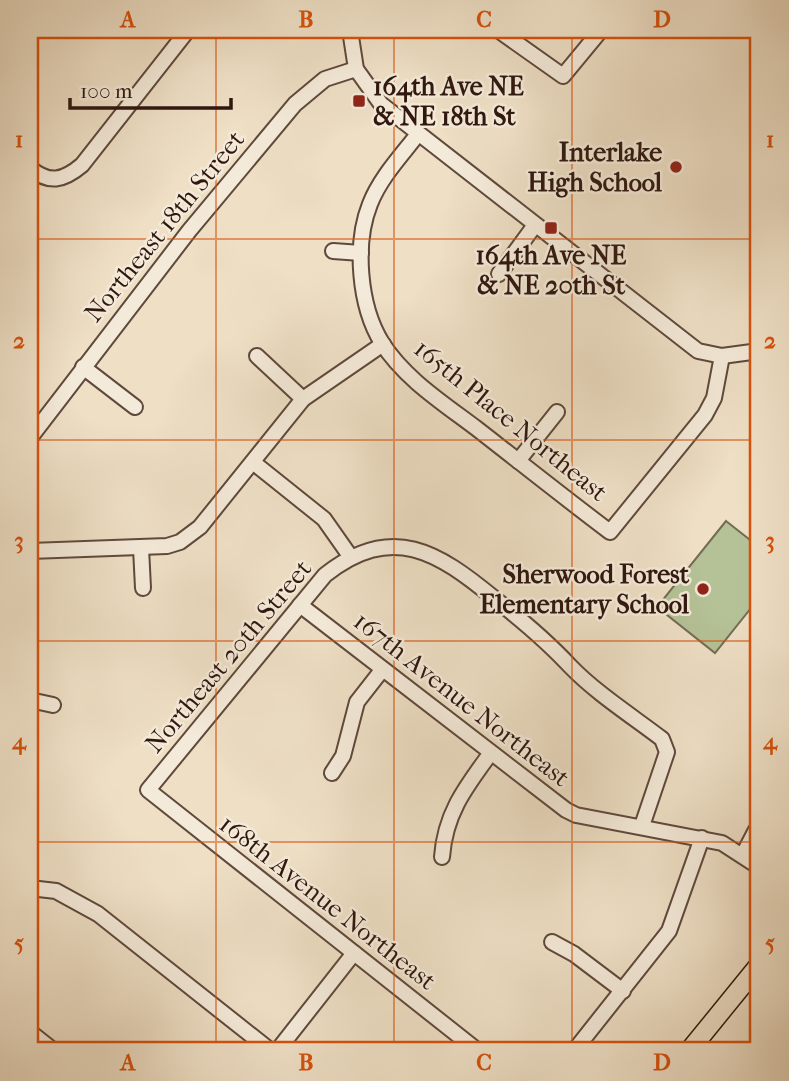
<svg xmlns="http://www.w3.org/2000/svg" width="789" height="1081" font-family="'IM FELL French Canon',serif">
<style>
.green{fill:#b5c297;stroke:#726c53;stroke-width:2}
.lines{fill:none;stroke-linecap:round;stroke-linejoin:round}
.minor-casing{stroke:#5f493c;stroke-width:18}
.major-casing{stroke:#2f170f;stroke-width:21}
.minor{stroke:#f4ead9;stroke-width:14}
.major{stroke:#eedfc5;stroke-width:18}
.grid{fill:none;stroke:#d6520c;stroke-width:2;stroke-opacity:0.55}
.poi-dot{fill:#8f2418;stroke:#f4ead9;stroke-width:2.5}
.labels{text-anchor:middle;stroke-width:5;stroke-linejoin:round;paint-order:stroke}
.poi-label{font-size:26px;font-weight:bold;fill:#2f170f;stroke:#f4ead9;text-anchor:end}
.street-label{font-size:26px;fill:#2f170f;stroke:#f4ead9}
.neatline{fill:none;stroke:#d6520c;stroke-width:2.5}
.grid-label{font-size:23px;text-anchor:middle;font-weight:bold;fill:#d6520c}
</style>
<rect width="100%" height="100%" fill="#eedfc5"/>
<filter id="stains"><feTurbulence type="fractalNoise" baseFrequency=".00286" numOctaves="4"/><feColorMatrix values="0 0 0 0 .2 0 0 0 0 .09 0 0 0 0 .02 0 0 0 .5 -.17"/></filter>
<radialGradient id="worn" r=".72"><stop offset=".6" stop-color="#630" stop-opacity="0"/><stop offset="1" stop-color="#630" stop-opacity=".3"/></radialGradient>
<path class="green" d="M726,521L759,547V598L715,653L657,607Z"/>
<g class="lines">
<defs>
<g id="minor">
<path d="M350,30L356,69L381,104L698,351L722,356L759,351"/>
<path d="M498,30L563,76L601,30"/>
<path d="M418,134C401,156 380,178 370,204C354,244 359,306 382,343C404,378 443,403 476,428C521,463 565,498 610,532L705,415L714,398L722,356"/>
<path d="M30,168C49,184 63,181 82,165L188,30"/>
<path d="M333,251L361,253"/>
<path d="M499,274L535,225"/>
<path d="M257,356L303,399"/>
<path d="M83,367L135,407"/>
<path d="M30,438L189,231L295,104L325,79L356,69"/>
<path d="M518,461L557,412"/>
<path d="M254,463L324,519L350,556"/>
<path d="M141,548L143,588"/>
<path d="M30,551L167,546L180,542L200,527L303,399L383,344"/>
<path d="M300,605L566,810L576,815L722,843L759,867"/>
<path d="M30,700L53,705"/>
<path d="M332,773L343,756L357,702L382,670"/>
<path d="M743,855L756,830"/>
<path d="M442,857C445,814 465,788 490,754"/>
<path d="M30,888L56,891L98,914L271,1051"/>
<path d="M552,942L574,954L623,991"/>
<path d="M30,1032L54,1051"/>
<path d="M277,1051L354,953"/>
<path d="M478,1051L148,790L325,575C392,522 438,552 495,599C523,621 546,640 570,666C596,693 632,716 662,739L667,752L642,826"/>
<path d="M574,1051L669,931L702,838"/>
</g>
<path id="major" d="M689,1051L759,965"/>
</defs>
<use href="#minor" class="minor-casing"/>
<use href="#major" class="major-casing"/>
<use href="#minor" class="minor"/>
<use href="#major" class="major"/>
</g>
<path class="grid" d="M216,30V1051M394,30V1051M572,30V1051M30,239H759M30,440H759M30,641H759M30,842H759"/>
<g class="poi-dot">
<rect x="352" y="94" width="14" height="14" rx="3.5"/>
<circle cx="676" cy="167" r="7"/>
<rect x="544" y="221" width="14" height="14" rx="3.5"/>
<circle cx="703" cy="589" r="7"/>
</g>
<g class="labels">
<g class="poi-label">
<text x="373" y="95" text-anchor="start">164th Ave NE<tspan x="373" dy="30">&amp; NE 18th St</tspan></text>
<text x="662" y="161">Interlake<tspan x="662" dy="30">High School</tspan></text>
<text x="551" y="264" text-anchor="middle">164th Ave NE<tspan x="551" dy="30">&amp; NE 20th St</tspan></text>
<text x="689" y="583">Sherwood Forest<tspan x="689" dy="30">Elementary School</tspan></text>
</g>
<g class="street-label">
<text transform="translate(164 226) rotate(-51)" y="9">Northeast 18th Street</text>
<text transform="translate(511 420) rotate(39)" y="9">165th Place Northeast</text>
<text transform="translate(228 656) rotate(-50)" y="9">Northeast 20th Street</text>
<text transform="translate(462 699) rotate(38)" y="9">167th Avenue Northeast</text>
<text transform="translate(328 902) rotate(38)" y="9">168th Avenue Northeast</text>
</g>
</g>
<rect width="789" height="1081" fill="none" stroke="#eedfc5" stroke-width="77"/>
<path d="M70 98v10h161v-10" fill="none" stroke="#2f170f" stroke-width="3.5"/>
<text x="80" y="98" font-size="21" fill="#2f170f" stroke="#f4ead9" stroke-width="5" paint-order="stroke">100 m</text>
<rect x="38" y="38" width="712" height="1004" class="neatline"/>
<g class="grid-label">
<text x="128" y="27">A</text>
<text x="306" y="27">B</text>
<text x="484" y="27">C</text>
<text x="662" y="27">D</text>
<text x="19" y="147">1</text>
<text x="770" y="147">1</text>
<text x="19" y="348">2</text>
<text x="770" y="348">2</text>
<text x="19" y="548">3</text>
<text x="770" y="548">3</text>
<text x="19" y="749">4</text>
<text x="770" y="749">4</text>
<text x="19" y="950">5</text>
<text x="770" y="950">5</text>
<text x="128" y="1070">A</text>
<text x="306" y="1070">B</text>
<text x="484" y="1070">C</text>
<text x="662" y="1070">D</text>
</g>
<rect width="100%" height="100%" filter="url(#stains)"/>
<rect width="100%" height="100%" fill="url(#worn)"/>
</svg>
